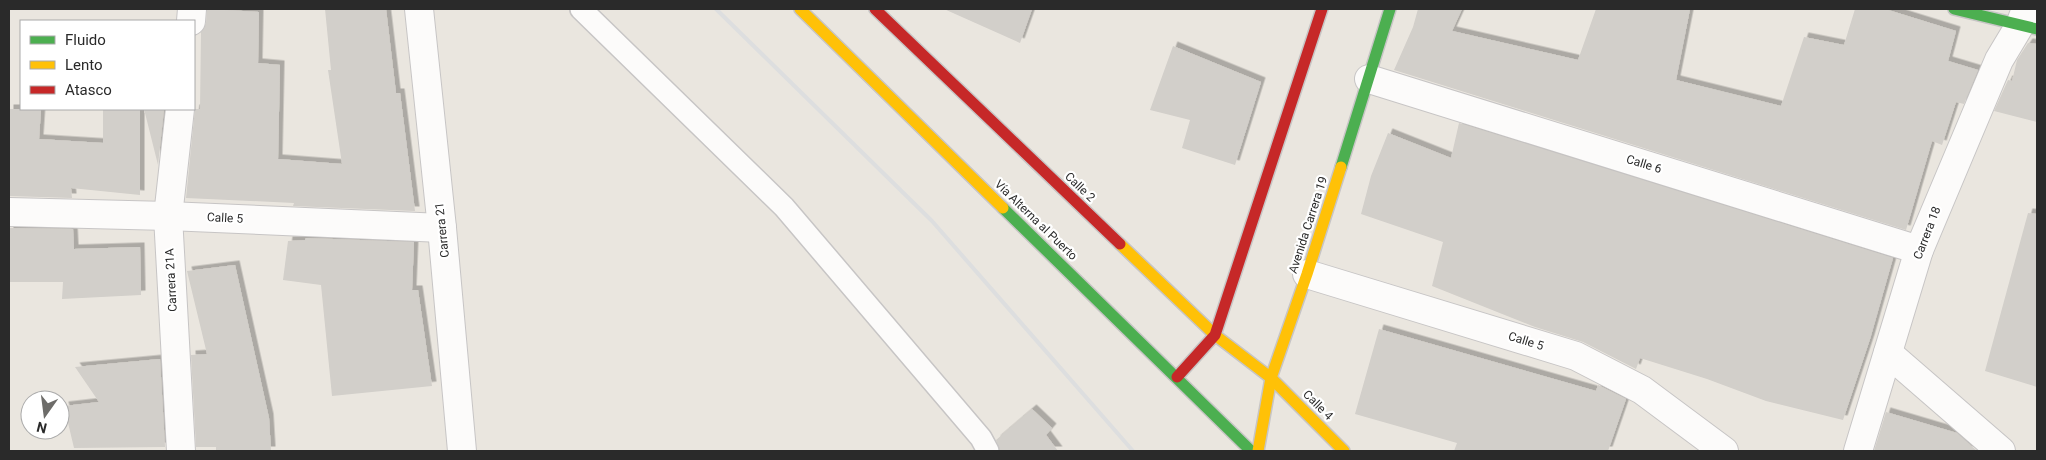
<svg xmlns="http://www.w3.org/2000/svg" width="2046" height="460" font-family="Roboto,sans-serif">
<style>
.building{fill:#d2cfca;filter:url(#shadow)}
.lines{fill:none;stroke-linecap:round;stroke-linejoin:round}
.lane-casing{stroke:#c7c5c5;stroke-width:24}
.street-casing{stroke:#c7c5c5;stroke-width:30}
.fast-casing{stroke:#c7c5c5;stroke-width:14}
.slow-casing{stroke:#c7c5c5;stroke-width:14}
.jam-casing{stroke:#c7c5c5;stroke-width:14}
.lane{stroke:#fcfbfa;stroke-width:21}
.street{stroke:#fcfbfa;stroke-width:28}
.fast{stroke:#4caf50;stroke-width:11}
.slow{stroke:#ffc107;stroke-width:11}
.jam{stroke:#c62828;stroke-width:11}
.rail{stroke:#dddedf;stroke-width:4}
.labels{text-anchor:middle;stroke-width:4.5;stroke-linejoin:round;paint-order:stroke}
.street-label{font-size:12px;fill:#2a2a2a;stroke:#fff}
</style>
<defs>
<filter id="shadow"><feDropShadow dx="4.5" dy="-4.5" stdDeviation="0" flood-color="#0004"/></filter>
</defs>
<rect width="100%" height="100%" fill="#eae6df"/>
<g class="building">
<path d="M207,9L259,12L258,63L280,65L278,159L342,164L328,70H331L325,9H386L396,93H400L415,211L293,206L294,203L186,198L195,109H200L201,32L206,23Z"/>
<path d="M944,9H1032L1020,43Z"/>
<path d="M1418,9H1462L1452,31L1578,60L1596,9H1690L1676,80L1781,106L1804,37L1844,45L1855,9H1885L1956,31L1948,61L1978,70L1964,104L1956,102L1942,145L1932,141L1906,230L1394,70L1413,27Z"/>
<path d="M2028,43L2037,44V122L1994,111L2008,80L2012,81L2017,60Z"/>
<path d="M1173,46L1261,82L1235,165L1182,148L1190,120L1150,110Z"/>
<path d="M9,109H41L39,139L103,143V109H140V195L71,188L72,198L9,196Z"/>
<path d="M144,109H164L158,165Z"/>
<path d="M1459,123L1893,258L1870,339L1843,420L1766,401L1707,379L1640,358L1636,369L1583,342L1535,327L1432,286L1443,242L1361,214L1371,176L1388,133L1451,158Z"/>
<path d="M2028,213L2037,214V387L1985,371Z"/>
<path d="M9,228L73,229L74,249L140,247L141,295L62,299L63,282H9Z"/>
<path d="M306,238L414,242L412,290H418L432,386L332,396L321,285L283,280L288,241L305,240Z"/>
<path d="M235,265L269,418L271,451H216V447H196L191,355L207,354L187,271Z"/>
<path d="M1379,329L1596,391L1598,385L1626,399L1608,451H1454L1457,443L1355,414Z"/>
<path d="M160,359L165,447L74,448L64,406L99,402L75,367Z"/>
<path d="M1032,409L1052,428L1046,435L1058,451H1000L996,440Z"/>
<path d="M1886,412L1957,433L1977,451H1874Z"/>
</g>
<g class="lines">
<defs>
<path id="lane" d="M581,9L784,207L981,438L988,451"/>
<g id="street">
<path d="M419,9L442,228L462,451"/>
<path d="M191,21L192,9"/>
<path d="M1369,79L1919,250"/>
<path d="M180,109L168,216L181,451"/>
<path d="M9,212L168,216L442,228"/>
<path d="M1307,274L1576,356L1642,390L1724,451"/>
<path d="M1888,353L2001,451"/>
<path d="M1858,451L1919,250L1999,60L2020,25L2026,9"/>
</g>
<g id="fast">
<path d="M1954,9L2037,29"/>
<path d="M1341,167L1390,9"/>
<path d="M1003,208L1251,451"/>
</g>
<g id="slow">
<path d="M800,9L1003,208"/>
<path d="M1120,244L1215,335L1271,378L1344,451"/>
<path d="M1258,451L1271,378L1307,274L1341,167"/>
</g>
<g id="jam">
<path d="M875,9L1120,244"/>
<path d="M1177,377L1215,335L1322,9"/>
</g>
</defs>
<use href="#lane" class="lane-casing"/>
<use href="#street" class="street-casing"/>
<use href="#fast" class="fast-casing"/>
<use href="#slow" class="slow-casing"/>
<use href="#jam" class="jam-casing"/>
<use href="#lane" class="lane"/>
<use href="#street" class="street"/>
<use href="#fast" class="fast"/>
<use href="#slow" class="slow"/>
<use href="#jam" class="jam"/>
<path class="rail" d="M716,9L932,221L1133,451"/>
</g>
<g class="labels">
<g class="street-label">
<text transform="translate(1644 164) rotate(17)" y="4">Calle 6</text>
<text transform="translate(1080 187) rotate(44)" y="4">Calle 2</text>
<text transform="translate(225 218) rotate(3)" y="4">Calle 5</text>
<text transform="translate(1036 220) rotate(44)" y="4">Vía Alterna al Puerto</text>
<text transform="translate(1308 225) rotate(-72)" y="4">Avenida Carrera 19</text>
<text transform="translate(442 230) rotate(-96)" y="4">Carrera 21</text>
<text transform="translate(1927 233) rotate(-69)" y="4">Carrera 18</text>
<text transform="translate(171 280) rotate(-93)" y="4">Carrera 21A</text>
<text transform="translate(1526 341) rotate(17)" y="4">Calle 5</text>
<text transform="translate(1318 405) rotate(45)" y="4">Calle 4</text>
</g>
</g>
<rect width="2046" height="460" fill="none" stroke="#2a2a2a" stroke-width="20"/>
<rect x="20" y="20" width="175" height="90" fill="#ffffff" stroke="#aaaaaa"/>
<rect x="30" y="36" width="25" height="8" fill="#4caf50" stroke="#aaaaaa"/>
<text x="65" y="45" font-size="15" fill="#2a2a2a">Fluido</text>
<rect x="30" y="61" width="25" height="8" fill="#ffc107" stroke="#aaaaaa"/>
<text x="65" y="70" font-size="15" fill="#2a2a2a">Lento</text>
<rect x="30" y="86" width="25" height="8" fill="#c62828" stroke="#aaaaaa"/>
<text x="65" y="95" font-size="15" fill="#2a2a2a">Atasco</text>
<g transform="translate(45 415) rotate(194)"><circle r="24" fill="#ffffff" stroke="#aaaaaa"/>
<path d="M0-4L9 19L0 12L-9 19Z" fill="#6d6c69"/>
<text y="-8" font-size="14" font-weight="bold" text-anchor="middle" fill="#2a2a2a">N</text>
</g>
</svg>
